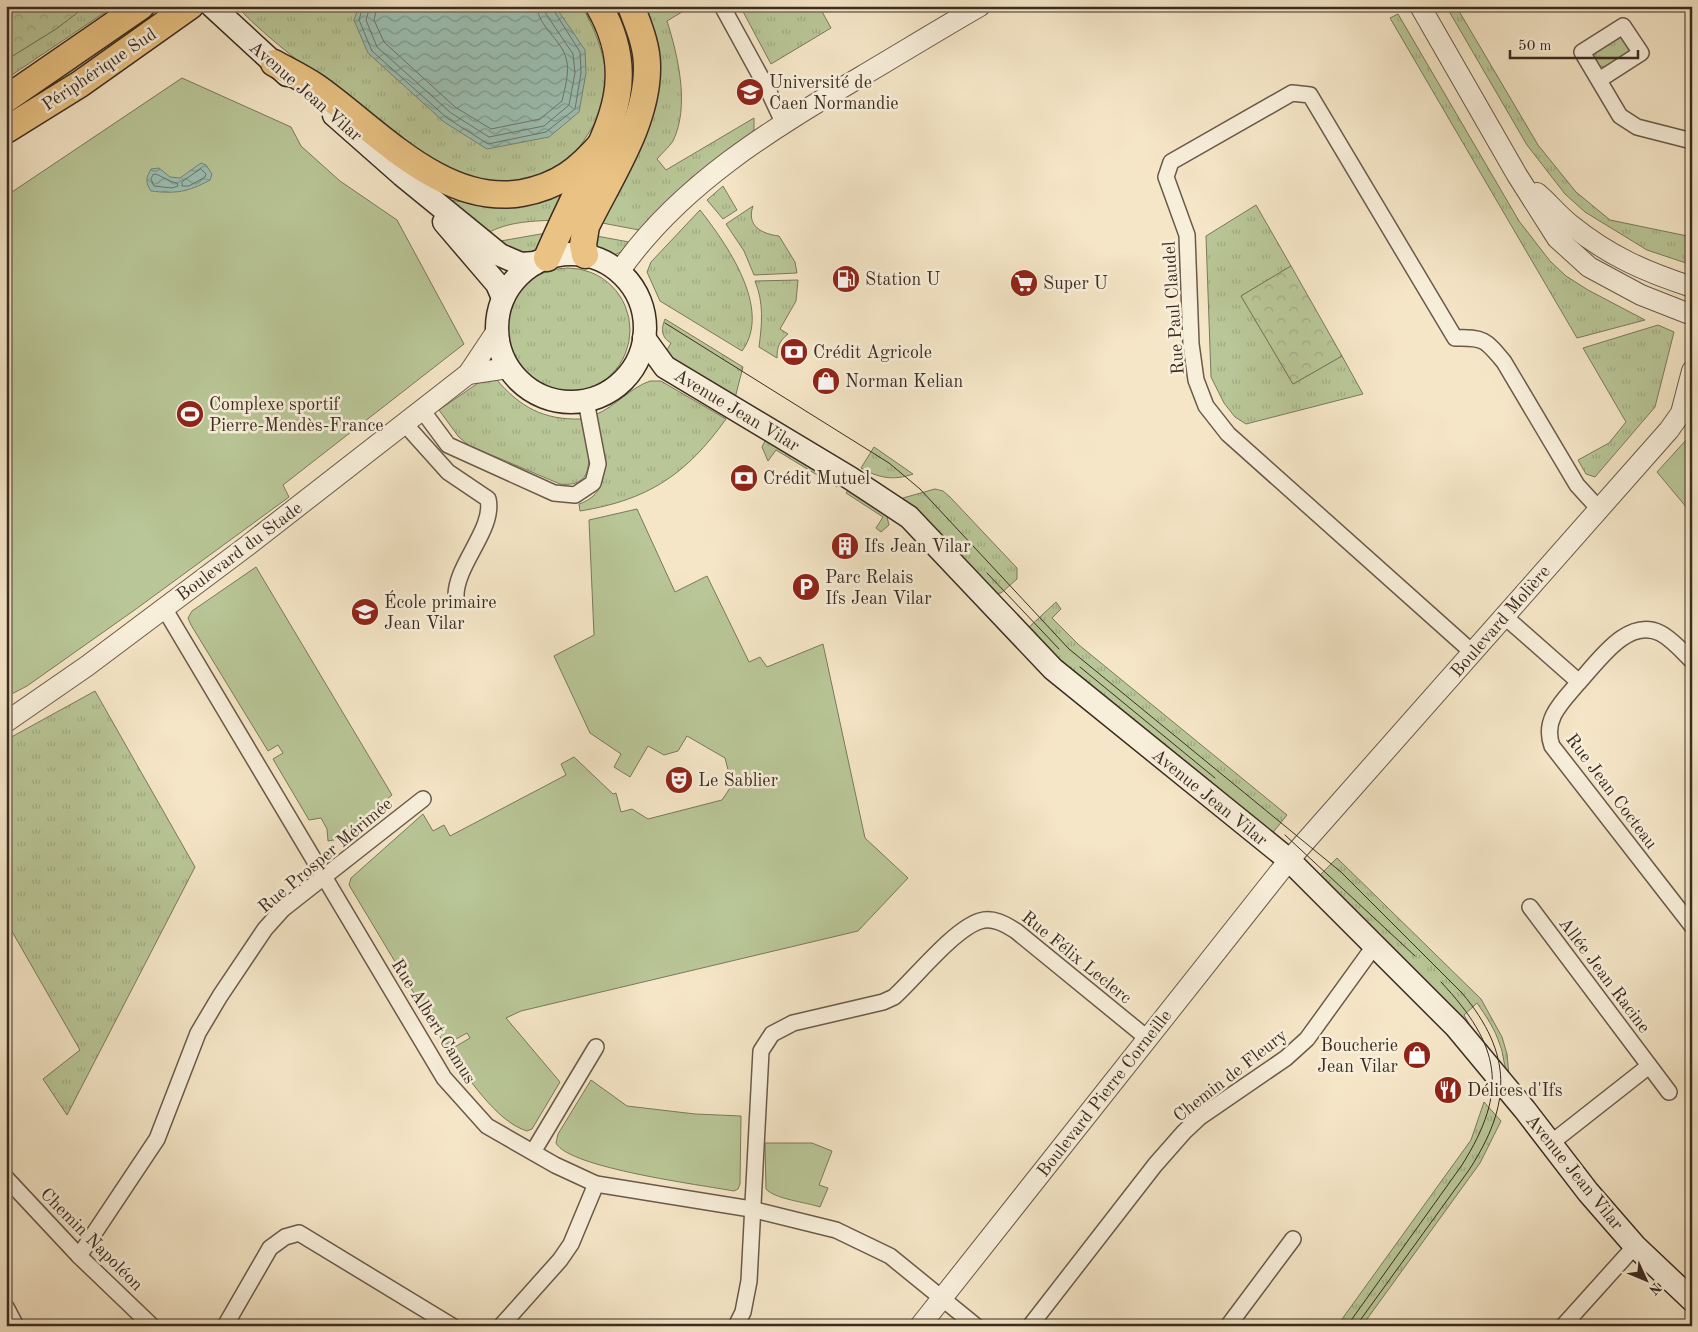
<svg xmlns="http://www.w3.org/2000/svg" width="1698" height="1332" font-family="'Old Standard TT',serif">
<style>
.grass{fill:url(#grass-tufts);stroke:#7a795c}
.forest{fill:url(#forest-crowns);stroke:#7a795c}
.garden{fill:#b9c697;stroke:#7a795c}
.water{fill:url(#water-waves);stroke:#758578}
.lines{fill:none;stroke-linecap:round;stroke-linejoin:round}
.shore{stroke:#6c766a;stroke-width:1}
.minor-casing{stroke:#6a5a4a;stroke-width:18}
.tertiary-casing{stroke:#6a5a4a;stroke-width:22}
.secondary-casing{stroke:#3b2c20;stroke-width:25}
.trunk-casing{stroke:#3b2c20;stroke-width:29}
.minor{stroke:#f8efdb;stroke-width:15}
.tertiary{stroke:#f8efdb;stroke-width:20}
.secondary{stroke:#f8efdb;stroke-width:22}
.trunk{stroke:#eac384;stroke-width:26}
.tram{stroke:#3b2c20;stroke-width:1}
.labels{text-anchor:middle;stroke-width:5;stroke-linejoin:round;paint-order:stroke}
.street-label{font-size:18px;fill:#3b2c20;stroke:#f8efdb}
.poi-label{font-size:18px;fill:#3b2c20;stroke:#f8efdb;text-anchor:start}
</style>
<defs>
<pattern id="grass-tufts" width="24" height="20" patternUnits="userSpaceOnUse" patternTransform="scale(1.25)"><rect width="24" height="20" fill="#b9c697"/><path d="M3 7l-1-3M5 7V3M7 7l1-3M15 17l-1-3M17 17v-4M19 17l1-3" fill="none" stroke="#a0aa82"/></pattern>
<pattern id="forest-crowns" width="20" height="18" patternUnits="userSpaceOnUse" patternTransform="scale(1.25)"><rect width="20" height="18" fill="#b9c697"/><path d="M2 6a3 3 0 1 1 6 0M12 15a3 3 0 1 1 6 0" fill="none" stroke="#a0aa82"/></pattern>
<pattern id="water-waves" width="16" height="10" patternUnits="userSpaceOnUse" patternTransform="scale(1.25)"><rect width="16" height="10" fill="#9cc0b3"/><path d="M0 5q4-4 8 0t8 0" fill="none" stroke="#809c91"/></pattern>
</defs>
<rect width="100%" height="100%" fill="#f5e6c7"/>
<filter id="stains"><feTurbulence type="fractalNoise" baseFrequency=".004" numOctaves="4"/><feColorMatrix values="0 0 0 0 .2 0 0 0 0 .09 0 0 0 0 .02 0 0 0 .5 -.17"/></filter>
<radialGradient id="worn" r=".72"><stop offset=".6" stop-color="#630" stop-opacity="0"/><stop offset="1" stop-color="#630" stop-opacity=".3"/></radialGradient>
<g class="grass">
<path d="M86,6H114L6,79V60L56,29Z"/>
<path d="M236,6H582C605,48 618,91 588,134C584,140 580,147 575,152C548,177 501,191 465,180C435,170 396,136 371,116C325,81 277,48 236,6Z"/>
<path d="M644,6H692L667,21C678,56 690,106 673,141C669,147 662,153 657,159L666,170L754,118V132L691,178L639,230L597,222L618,181Z"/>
<path d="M740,6H819L831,28L771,64Z"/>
<path d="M1446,6H1456L1538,145L1576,192L1610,220L1692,237V265L1647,250L1585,212L1565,194L1527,145Z"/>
<path d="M1398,14L1519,221L1550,261L1566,276L1588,290L1645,320L1577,338L1390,18Z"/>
<path d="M1620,36L1626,38L1630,49C1625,60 1610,71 1598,65L1593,54Z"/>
<path d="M568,183L559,220C534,221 508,221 486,234L449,200L485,205Z"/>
<path d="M723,186L737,210L723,219L707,200Z"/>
<path d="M1256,205L1291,266L1241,296L1293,384L1342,356L1363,394L1246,424L1235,417L1224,403L1211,377L1206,236Z"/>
<path d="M753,206C746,226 762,234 779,236L795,262L797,273L754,275L744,251L726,224Z"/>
<path d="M700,210C726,243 773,309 742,351L660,301L647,272L651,262Z"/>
<path d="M552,232L539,252L521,257L495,242Z"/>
<path d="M591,235L629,242L621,252L609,257L593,250Z"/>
<circle cx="568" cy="330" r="62"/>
<path d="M798,280L796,301L780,329L788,334C779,341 777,347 777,358L759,347C762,324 764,303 755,281Z"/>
<path d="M665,319L743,367L735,398L664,355L671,343C661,337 661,329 665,319Z"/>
<path d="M1658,325L1674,332L1655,407L1595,477L1586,474L1578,460L1609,443L1626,422L1583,348Z"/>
<path d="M484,379H496C520,407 543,420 581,419C586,443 603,489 560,484L468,445L458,436L439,410Z"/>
<path d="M650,381H661L726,419C686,475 648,500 580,511L579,504C618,491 602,444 595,415C616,406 630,388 650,381Z"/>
<path d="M765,441H770L839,483L837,487L776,450L768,461L762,447Z"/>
<path d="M874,447L913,474C893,481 879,478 861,468Z"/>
<path d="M935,489L943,491L950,497L1017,568V579L1001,593L993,594L903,498Z"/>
<path d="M848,490L886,513L889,525L881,532L876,528L883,517L846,493Z"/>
<path d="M1056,602L1061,609L1052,618L1079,645L1287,815L1271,835L1084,683L1026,630Z"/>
<path d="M95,691L195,867L67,1115L43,1079L80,1050L6,921V740Z"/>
<path d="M1337,858L1481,999L1502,1037L1507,1054L1509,1075C1503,1067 1504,1054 1500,1045C1495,1029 1486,1016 1477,1003L1464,1015L1478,1039L1320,875Z"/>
<path d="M1484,1102L1501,1121L1480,1163L1362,1326H1337L1471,1140Z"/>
</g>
<g class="forest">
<path d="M9,6H86L56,29L6,60V10Z"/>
<path d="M1291,266L1342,356L1293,384L1241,296Z"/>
</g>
<g class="garden">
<path d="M182,78L291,127L301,146L340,181L397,220L464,344L283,485L289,497L136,609L27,686L6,697V196Z"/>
<path d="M1687,439L1692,441V514L1657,472Z"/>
<path d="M637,509L675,592L707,576L749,662L760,657L767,667L823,644L865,838L908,878L858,931L521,1011L506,1018L560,1082L532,1129L527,1131C495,1121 468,1076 448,1051L470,1038L467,1033L445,1045L349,885L351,878L423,814L433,831L444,825L450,836L566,775L561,764L574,757L613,794L616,793L621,812L632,809L648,819L722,800L732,785L725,758L687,736L678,751L664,755L648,746L630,777L614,767L621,754L590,733L554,656L594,635L589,520Z"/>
<path d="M256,567L392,795L339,839L328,841L327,829L321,818L309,820L273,759L283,753L278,745L268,751L191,625L188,618L192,611Z"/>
<path d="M591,1080L627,1106L695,1114L741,1116L740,1184L738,1189L734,1191C702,1185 569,1168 556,1143L558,1134Z"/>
<path d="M765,1143H812L832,1151L819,1185L828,1188L820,1207C805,1202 775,1199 766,1189Z"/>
</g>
<g class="water">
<path d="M359,6H555L585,50L586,73L579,112L549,137L487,149L444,122L368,53L354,20Z"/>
<path d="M201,163L206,165L212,174L210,180C188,192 176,194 151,191C145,182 146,178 151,169L159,168L170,177L180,178Z"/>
</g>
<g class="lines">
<g class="shore">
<path d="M363,6L359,20L372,51L447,118L488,144L546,132L575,109L581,73L580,52L551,6"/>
<path d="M370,6L366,20L377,47L451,113L489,137L544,126L569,105L575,73L573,54L546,14L544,6"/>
<path d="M377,6L374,20L384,42L455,107L491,129L540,119L562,101C565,88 570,71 566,58C561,39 538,27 537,6"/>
<path d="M201,169L206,174L205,177L189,186H182V182Z"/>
<path d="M154,174C160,174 168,182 177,183L178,186L172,188L154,186L151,179Z"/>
</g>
<defs>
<g id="minor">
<path d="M722,6L768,90L783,122"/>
<path d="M1599,80L1641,53L1623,26L1582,52L1620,116L1637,127L1692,141"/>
<path d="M422,410L448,445L554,493L575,495L593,483L598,464L586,401"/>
<path d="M404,423L448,472L488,499C495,529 455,565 456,597"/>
<path d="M164,608L444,1078L487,1126L555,1165L596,1184L751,1209L836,1230L890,1256L976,1326"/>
<path d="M1504,616L1579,682C1563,701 1542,719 1552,746L1692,926"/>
<path d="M1472,652L1228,434L1206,406L1196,380L1191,344L1187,235L1166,177L1171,162L1292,93L1310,95L1455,338C1484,337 1486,340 1504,362L1577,485L1599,509"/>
<path d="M1579,682C1598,662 1627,617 1660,633C1672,639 1682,651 1692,661"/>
<path d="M1530,907L1669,1092"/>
<path d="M1551,1143L1649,1066"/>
<path d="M533,1152L596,1047"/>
<path d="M6,1178L79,1256L152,1326"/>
<path d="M79,1256L157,1139L198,1033L220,996L265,929L283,909L423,799"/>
<path d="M6,1307L16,1326"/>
<path d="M225,1326L270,1248L285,1237L299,1233L452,1326"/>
<path d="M501,1326L560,1260L571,1244L596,1184"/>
<path d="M736,1326L743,1312L749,1281L761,1051L772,1034L793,1023L883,1002L894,997C916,977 954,929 980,921C993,917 1005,924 1016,931L1147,1038"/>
<path d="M1030,1326L1155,1165L1184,1132L1200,1117L1286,1058L1307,1039L1375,945"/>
<path d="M1228,1326L1293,1239"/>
<path d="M1563,1326L1635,1246"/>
</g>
<g id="tertiary">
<path d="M1420,6L1517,175L1557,238L1589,267L1641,295L1692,315"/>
<path d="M1537,193C1549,203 1559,216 1571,225C1609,256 1646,272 1692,287"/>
<path d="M619,272C680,184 772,129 862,76C901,53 940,29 980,6"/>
<path d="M468,374L508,368"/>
<path d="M6,722L87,666L247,546L468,374L496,332"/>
<path d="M920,1326L1289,860L1669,430L1681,413L1692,371"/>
</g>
<g id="secondary">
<path d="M212,6L287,75"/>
<path d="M334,115L402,175L500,255L521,264L535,263"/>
<path d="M444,222L497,284L503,298"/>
<circle cx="571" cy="328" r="74"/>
<path d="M644,338L665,367L850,478L909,517L1053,669L1289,860L1456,1027L1525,1110L1588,1192L1635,1246L1692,1300"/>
</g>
<g id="trunk">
<path d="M274,63C288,71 303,78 316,87C376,129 443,207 522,193C559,186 579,170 603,142"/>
<path d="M6,99L141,6"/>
<path d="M6,130L80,84L190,6"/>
<path d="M585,255L583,245L586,226C610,177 648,122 647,66C647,45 638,25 631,6"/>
<path d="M547,258C558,233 569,209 581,185C613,122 638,74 599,6"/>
</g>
</defs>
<use href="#minor" class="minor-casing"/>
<use href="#tertiary" class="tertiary-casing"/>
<use href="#secondary" class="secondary-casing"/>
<use href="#trunk" class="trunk-casing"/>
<use href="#minor" class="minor"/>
<use href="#tertiary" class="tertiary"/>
<use href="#secondary" class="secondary"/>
<use href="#trunk" class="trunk"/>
<g class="tram">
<path d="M665,323L889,463L920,489L1069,649L1341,872L1462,993C1513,1054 1512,1104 1469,1170L1356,1326"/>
<path d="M987,573L1059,649"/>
<path d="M1080,667L1215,778"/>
<path d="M1285,835L1415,956"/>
<path d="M1347,1326L1462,1165C1509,1090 1501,1046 1441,982"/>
</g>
</g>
<defs>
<symbol id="university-disc" viewBox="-11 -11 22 22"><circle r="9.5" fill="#8f2418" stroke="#f8efdb"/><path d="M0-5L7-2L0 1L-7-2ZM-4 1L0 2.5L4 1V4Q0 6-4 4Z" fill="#fff"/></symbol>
<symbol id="fuel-disc" viewBox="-11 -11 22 22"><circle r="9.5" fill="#8f2418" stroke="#f8efdb"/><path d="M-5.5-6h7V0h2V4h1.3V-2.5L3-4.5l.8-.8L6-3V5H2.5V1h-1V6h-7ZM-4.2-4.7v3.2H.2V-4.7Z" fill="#fff"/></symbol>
<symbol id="supermarket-disc" viewBox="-11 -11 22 22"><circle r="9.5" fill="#8f2418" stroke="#f8efdb"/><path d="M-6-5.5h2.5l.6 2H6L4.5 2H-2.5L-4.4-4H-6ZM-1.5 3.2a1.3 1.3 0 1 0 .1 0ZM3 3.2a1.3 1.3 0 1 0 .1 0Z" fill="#fff"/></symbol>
<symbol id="bank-disc" viewBox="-11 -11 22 22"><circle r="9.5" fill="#8f2418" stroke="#f8efdb"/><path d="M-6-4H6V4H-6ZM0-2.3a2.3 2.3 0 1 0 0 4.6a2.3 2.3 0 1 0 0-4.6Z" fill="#fff"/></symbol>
<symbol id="shop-disc" viewBox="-11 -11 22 22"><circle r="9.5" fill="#8f2418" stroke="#f8efdb"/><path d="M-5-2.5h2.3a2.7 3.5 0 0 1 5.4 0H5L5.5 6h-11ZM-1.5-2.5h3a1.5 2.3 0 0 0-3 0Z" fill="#fff"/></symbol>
<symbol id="stadium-disc" viewBox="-11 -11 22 22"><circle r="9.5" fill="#8f2418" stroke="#f8efdb"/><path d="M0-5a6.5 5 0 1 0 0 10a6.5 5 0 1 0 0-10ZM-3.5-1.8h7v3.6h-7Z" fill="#fff"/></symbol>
<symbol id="building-disc" viewBox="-11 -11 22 22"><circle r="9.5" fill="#8f2418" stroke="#f8efdb"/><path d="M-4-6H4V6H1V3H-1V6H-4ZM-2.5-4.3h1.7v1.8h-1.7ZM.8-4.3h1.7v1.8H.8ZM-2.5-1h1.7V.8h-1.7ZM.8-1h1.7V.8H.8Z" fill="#fff"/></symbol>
<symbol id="parking-disc" viewBox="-11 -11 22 22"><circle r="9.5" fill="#8f2418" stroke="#f8efdb"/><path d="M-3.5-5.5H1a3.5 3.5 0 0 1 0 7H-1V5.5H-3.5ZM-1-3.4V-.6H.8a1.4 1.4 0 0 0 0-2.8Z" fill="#fff"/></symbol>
<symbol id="school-disc" viewBox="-11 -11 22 22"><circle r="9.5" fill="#8f2418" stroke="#f8efdb"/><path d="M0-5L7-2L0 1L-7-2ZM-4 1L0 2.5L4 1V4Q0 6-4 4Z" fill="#fff"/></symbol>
<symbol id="theatre-disc" viewBox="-11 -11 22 22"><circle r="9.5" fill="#8f2418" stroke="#f8efdb"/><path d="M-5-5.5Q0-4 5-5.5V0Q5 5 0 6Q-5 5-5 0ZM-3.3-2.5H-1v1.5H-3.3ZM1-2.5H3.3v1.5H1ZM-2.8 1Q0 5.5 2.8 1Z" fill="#fff"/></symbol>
<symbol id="restaurant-disc" viewBox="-11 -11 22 22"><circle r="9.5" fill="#8f2418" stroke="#f8efdb"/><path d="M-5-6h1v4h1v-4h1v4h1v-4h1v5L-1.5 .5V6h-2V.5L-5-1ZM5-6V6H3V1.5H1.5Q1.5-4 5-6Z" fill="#fff"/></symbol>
</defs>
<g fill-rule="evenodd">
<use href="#university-disc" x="734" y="76" width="32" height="32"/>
<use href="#fuel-disc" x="830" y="263" width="32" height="32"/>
<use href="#supermarket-disc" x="1008" y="267" width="32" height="32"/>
<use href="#bank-disc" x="778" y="336" width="32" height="32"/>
<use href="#shop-disc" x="810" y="365" width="32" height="32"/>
<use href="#stadium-disc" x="174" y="398" width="32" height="32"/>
<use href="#bank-disc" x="728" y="462" width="32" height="32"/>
<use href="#building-disc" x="829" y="530" width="32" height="32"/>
<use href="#parking-disc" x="790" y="571" width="32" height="32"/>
<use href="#school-disc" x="349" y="596" width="32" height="32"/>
<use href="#theatre-disc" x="663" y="764" width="32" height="32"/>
<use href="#shop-disc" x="1401" y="1039" width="32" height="32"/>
<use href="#restaurant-disc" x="1432" y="1074" width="32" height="32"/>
</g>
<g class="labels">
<g class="street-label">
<text transform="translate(99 69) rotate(-34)" y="6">Périphérique Sud</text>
<text transform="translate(306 91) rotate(41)" y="6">Avenue Jean Vilar</text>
<text transform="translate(1173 308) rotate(-94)" y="6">Rue Paul Claudel</text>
<text transform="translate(737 410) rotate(31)" y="6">Avenue Jean Vilar</text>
<text transform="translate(239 551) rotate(-37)" y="6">Boulevard du Stade</text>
<text transform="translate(1500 621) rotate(-49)" y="6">Boulevard Molière</text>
<text transform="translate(1612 791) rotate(53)" y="6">Rue Jean Cocteau</text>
<text transform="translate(1210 797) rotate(39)" y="6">Avenue Jean Vilar</text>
<text transform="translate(325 855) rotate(-40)" y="6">Rue Prosper Mérimée</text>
<text transform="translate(1077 957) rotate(39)" y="6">Rue Félix Leclerc</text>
<text transform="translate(1605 975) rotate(53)" y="6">Allée Jean Racine</text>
<text transform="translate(434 1021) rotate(58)" y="6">Rue Albert Camus</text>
<text transform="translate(1230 1075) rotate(-38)" y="6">Chemin de Fleury</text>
<text transform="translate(1104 1093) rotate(-52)" y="6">Boulevard Pierre Corneille</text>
<text transform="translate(1575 1172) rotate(51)" y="6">Avenue Jean Vilar</text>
<text transform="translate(92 1239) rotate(45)" y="6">Chemin Napoléon</text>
</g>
<g class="poi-label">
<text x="769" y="88">Université de<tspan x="769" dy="21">Caen Normandie</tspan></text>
<text x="865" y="285">Station U</text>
<text x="1043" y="289">Super U</text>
<text x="813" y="358">Crédit Agricole</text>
<text x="845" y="387">Norman Kelian</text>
<text x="209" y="410">Complexe sportif<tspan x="209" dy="21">Pierre-Mendès-France</tspan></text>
<text x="763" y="484">Crédit Mutuel</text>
<text x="864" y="552">Ifs Jean Vilar</text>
<text x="825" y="583">Parc Relais<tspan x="825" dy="21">Ifs Jean Vilar</tspan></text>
<text x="384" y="608">École primaire<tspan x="384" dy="21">Jean Vilar</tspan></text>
<text x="698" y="786">Le Sablier</text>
<text x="1398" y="1051" text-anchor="end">Boucherie<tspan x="1398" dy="21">Jean Vilar</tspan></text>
<text x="1467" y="1096">Délices d'Ifs</text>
</g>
</g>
<rect width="1698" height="1332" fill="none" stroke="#f5e6c7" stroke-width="25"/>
<rect x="8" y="8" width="1683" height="1317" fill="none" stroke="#3b2c20" stroke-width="2.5"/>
<rect x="12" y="12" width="1673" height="1307" fill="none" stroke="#3b2c20"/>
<g transform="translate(1646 1280) rotate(134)" stroke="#f8efdb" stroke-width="4" paint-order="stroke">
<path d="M0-4L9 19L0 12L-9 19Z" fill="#3b2c20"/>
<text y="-8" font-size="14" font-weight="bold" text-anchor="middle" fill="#3b2c20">N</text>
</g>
<path d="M1510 50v8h128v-8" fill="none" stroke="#3b2c20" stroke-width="2.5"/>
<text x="1518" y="50" font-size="15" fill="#3b2c20" stroke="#f8efdb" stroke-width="4" paint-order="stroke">50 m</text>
<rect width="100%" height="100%" filter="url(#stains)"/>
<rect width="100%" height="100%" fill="url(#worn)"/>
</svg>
